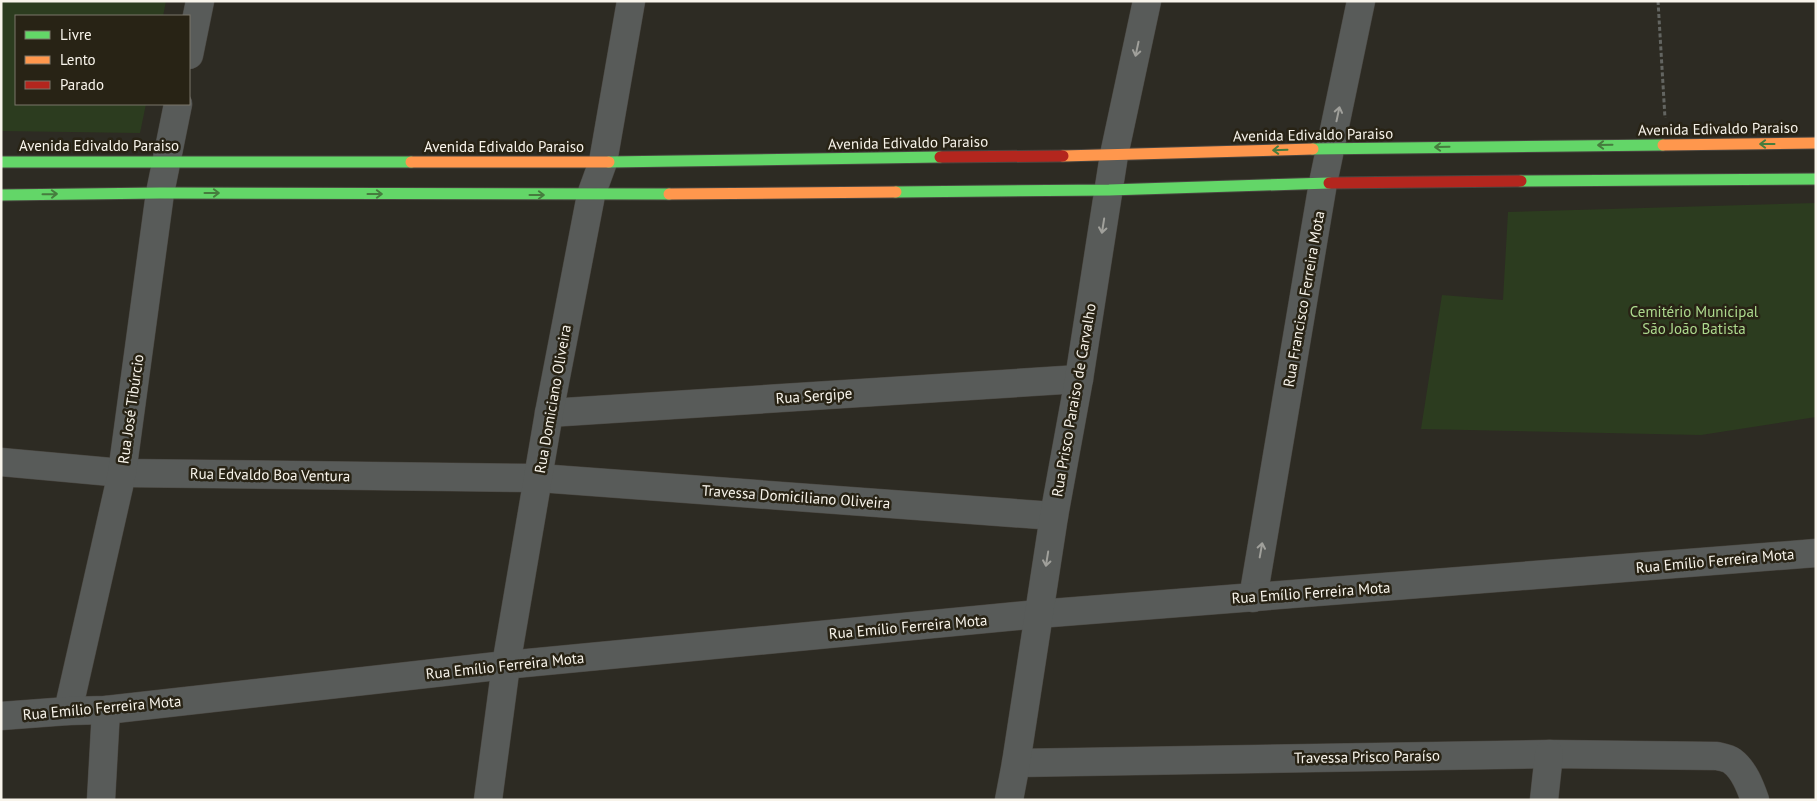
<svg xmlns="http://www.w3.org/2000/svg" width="1817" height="801" font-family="'PT Sans',sans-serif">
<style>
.green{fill:#2c3c1f}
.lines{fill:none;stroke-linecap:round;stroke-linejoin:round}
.street-casing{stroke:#494640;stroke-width:29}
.fast-casing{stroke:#494640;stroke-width:13}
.slow-casing{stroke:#494640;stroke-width:13}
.jam-casing{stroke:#494640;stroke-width:13}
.path{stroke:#636561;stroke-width:3;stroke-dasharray:4 2.5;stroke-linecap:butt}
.street{stroke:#585b59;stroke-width:28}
.fast{stroke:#63d668;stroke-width:11}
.slow{stroke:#ff974d;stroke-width:11}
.jam{stroke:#b3261e;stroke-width:11}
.oneway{stroke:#a0a09b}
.oneway2{stroke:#467c3e}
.labels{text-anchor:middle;stroke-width:5;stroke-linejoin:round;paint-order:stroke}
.street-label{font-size:15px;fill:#f8f4eb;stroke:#282315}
.park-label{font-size:15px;fill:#add98e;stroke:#282315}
</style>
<rect width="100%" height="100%" fill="#2d2b23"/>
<g class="green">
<path d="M1,1H166L163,16H16V104H146L140,133L1,131Z"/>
<path d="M1816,203V417L1701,435L1421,429L1442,295L1503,300L1508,212Z"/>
</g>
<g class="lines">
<defs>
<g id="street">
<path d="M189,55L200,1"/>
<path d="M549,413L1079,379"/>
<path d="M1,462L122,473L539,478L1054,516"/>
<path d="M1253,598L1323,183L1361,1"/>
<path d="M68,711L122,473L160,193L178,104"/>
<path d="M1,716L68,711L106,710L506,665L1038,614L1816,553"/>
<path d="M1016,763L1549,754L1717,756C1721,757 1728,758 1732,761C1744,770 1750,786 1755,800"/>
<path d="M101,800L106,710"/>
<path d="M488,800L506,665L549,413L591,195L603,162L631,1"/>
<path d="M1009,800L1016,763L1054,516L1079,379L1114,155L1147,1"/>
<path d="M1544,800L1549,754"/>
</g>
<g id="fast">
<path d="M1313,149L1663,145"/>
<path d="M1,162H411"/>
<path d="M609,162L940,157"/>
<path d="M1521,181L1816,179"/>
<path d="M896,192L1109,190L1329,183"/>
<path d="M1,195L160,193L669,194"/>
</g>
<g id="slow">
<path d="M1663,145L1816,143"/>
<path d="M1063,156L1313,149"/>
<path d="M411,162H609"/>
<path d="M669,194L896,192"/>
</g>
<g id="jam">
<path d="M940,157L1063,156"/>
<path d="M1329,183L1521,181"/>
</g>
</defs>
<use href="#street" class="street-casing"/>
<use href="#fast" class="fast-casing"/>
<use href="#slow" class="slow-casing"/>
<use href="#jam" class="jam-casing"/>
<path class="path" d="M1658,1L1665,118"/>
<use href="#street" class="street"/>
<use href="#fast" class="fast"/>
<use href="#slow" class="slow"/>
<use href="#jam" class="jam"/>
</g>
<defs><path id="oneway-shaft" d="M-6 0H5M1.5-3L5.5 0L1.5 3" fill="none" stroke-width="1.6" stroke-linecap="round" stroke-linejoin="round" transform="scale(1.25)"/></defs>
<g class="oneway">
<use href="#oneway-shaft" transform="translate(1137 49) rotate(102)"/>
<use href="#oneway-shaft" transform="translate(1338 114) rotate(-78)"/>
<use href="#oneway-shaft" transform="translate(1103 226) rotate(99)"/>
<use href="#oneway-shaft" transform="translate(1261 550) rotate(-80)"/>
<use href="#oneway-shaft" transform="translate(1047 559) rotate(99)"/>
</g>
<g class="oneway2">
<use href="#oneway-shaft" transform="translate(1767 144) rotate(180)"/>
<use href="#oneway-shaft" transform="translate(1605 145) rotate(179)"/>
<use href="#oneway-shaft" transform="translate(1442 147) rotate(179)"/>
<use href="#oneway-shaft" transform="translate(1280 150) rotate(178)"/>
<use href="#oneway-shaft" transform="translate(212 193)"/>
<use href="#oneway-shaft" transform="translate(50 194) rotate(-1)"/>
<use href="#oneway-shaft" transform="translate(375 194)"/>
<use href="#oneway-shaft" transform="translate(537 195)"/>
</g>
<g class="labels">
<g class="street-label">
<text transform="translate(1718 129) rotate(-1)" y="5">Avenida Edivaldo Paraiso</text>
<text transform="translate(1313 135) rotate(-1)" y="5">Avenida Edivaldo Paraiso</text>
<text transform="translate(908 143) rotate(-1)" y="5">Avenida Edivaldo Paraiso</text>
<text x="99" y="151">Avenida Edivaldo Paraiso</text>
<text x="504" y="152">Avenida Edivaldo Paraiso</text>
<text transform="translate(1304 299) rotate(-80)" y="5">Rua Francisco Ferreira Mota</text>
<text transform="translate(814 396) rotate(-4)" y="5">Rua Sergipe</text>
<text transform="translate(553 399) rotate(-80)" y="5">Rua Domiciano Oliveira</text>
<text transform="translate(1074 400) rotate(-80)" y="5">Rua Prisco Paraiso de Carvalho</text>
<text transform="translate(131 409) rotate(-82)" y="5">Rua José Tibúrcio</text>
<text transform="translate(270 475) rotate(1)" y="5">Rua Edvaldo Boa Ventura</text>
<text transform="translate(796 497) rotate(4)" y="5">Travessa Domiciliano Oliveira</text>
<text transform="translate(1715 561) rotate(-5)" y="5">Rua Emílio Ferreira Mota</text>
<text transform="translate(1311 593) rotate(-4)" y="5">Rua Emílio Ferreira Mota</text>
<text transform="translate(908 627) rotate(-5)" y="5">Rua Emílio Ferreira Mota</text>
<text transform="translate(505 666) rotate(-6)" y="5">Rua Emílio Ferreira Mota</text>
<text transform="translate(102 708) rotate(-5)" y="5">Rua Emílio Ferreira Mota</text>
<text transform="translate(1367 757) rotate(-1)" y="5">Travessa Prisco Paraíso</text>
</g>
<g class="park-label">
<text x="1694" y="317">Cemitério Municipal<tspan x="1694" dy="17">São João Batista</tspan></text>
</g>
</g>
<rect width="1817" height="801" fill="none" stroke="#f8f4eb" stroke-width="5"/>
<rect x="15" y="15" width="175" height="90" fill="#282315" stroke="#7b776b"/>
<rect x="25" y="31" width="25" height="8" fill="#63d668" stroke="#7b776b"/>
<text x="60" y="40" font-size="15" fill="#f8f4eb">Livre</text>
<rect x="25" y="56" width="25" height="8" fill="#ff974d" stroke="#7b776b"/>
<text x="60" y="65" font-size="15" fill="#f8f4eb">Lento</text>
<rect x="25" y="81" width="25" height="8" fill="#b3261e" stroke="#7b776b"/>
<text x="60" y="90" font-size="15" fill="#f8f4eb">Parado</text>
</svg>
